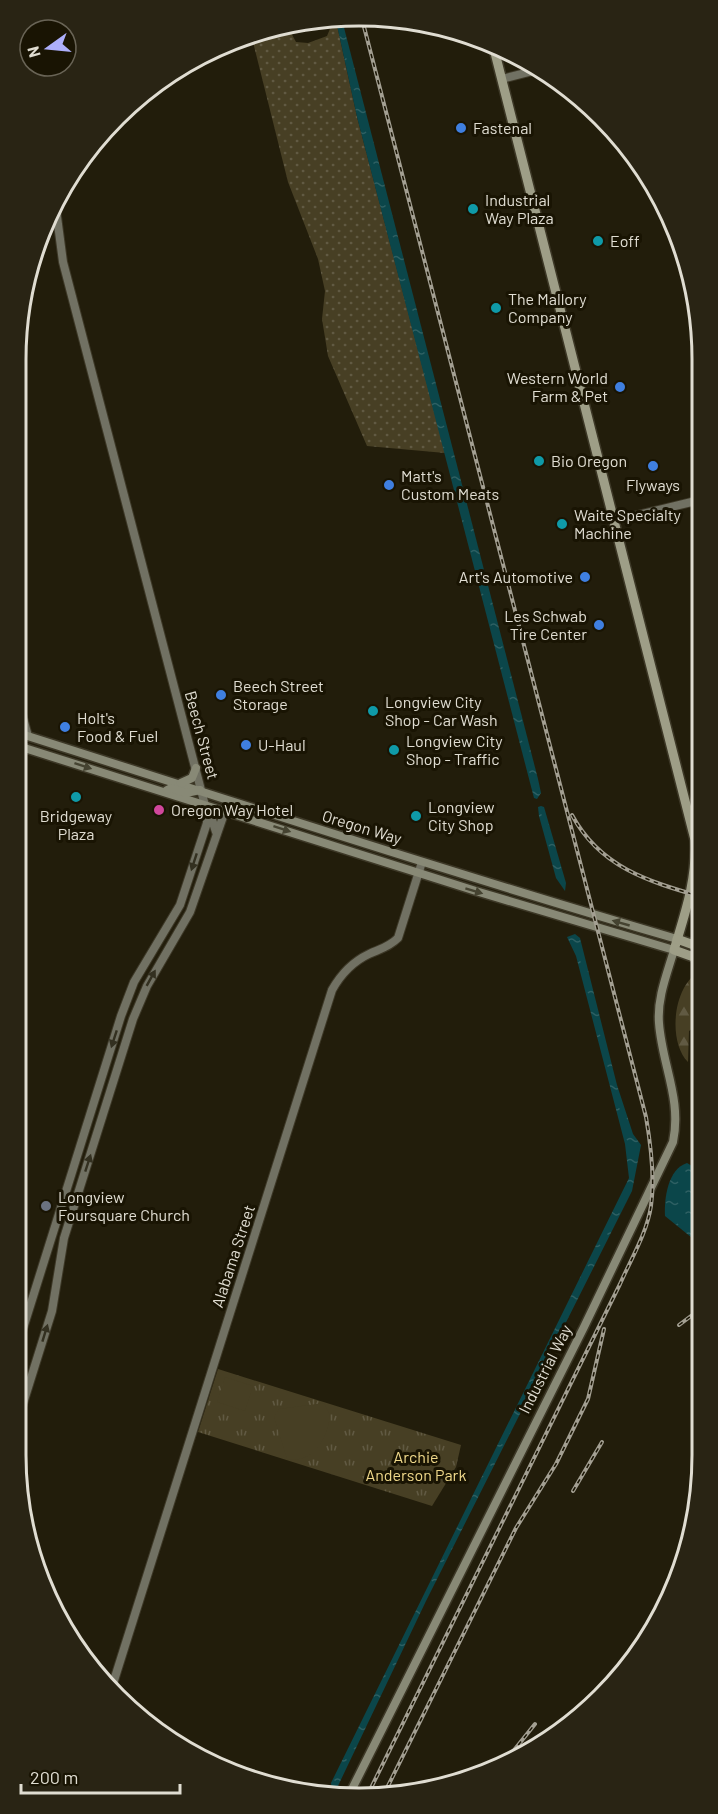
<svg xmlns="http://www.w3.org/2000/svg" width="718" height="1814" font-family="Barlow,sans-serif">
<style>
.grass{fill:url(#grass-dots)}
.forest{fill:url(#forest-firs)}
.park{fill:url(#park-tufts)}
.pitch{fill:#473f24}
.water{fill:url(#water-ripples)}
.lines{fill:none;stroke-linecap:round;stroke-linejoin:round}
.secondary-casing{stroke:#3d3827;stroke-width:10}
.primary-casing{stroke:#3d3827;stroke-width:11}
.highway-casing{stroke:#3d3827;stroke-width:12}
.secondary{stroke:#717163;stroke-width:8}
.primary{stroke:#888976;stroke-width:8}
.highway{stroke:#9e9e87;stroke-width:9}
.rail-casing{stroke:#a39f92;stroke-width:4}
.rail{stroke:#191403;stroke-width:1.5;stroke-dasharray:4.5;stroke-linecap:butt}
.oneway{fill:#454331}
.oneway2{fill:#333020}
.shop-dot{fill:#3f7fe0;stroke:#191403;stroke-width:2}
.culture-dot{fill:#0f9aa8;stroke:#191403;stroke-width:2}
.hotel-dot{fill:#d1479c;stroke:#191403;stroke-width:2}
.worship-dot{fill:#6b7280;stroke:#191403;stroke-width:2}
.labels{text-anchor:middle;stroke-width:6;stroke-linejoin:round;paint-order:stroke}
.poi-label{font-size:16px;fill:#e0ddd2;stroke:#191403;text-anchor:start}
.street-label{font-size:16px;fill:#e0ddd2;stroke:#191403}
.park-label{font-size:16px;fill:#f0d98b;stroke:#191403}
.rim{fill:none;stroke:#e0ddd2;stroke-width:3}
</style>
<defs>
<pattern id="grass-dots" width="8" height="8" patternUnits="userSpaceOnUse" patternTransform="scale(1.5)"><rect width="8" height="8" fill="#473f24"/><path d="M2 2h.1M6 6h.1" fill="none" stroke="#615a43" stroke-width="1.8" stroke-linecap="round"/></pattern>
<pattern id="forest-firs" width="22" height="20" patternUnits="userSpaceOnUse" patternTransform="scale(1.5)"><rect width="22" height="20" fill="#473f24"/><path d="M5 1l3.5 6h-7zM16 11l3.5 6h-7z" fill="#615a43"/></pattern>
<pattern id="park-tufts" width="24" height="20" patternUnits="userSpaceOnUse" patternTransform="scale(1.5)"><rect width="24" height="20" fill="#473f24"/><path d="M3 7l-1-3M5 7V3M7 7l1-3M15 17l-1-3M17 17v-4M19 17l1-3" fill="none" stroke="#615a43"/></pattern>
<pattern id="water-ripples" width="26" height="14" patternUnits="userSpaceOnUse" patternTransform="scale(1.5)"><rect width="26" height="14" fill="#0b464a"/><path d="M2 4q2-2 4 0t4 0M15 11q2-2 4 0t4 0" fill="none" stroke="#2e6063"/></pattern>
</defs>
<rect width="100%" height="100%" fill="#221d0b"/>
<path class="grass" d="M335,16L357,117L445,453L367,446L328,356L322,319L325,291L318,259L288,182L252,38L289,29L296,42L308,43L327,36L332,24L330,17Z"/>
<path class="forest" d="M702,970V1025H697L689,1031L688,1062C667,1041 673,983 702,970Z"/>
<path class="park" d="M218,1369L461,1445L456,1467L432,1506L198,1432Z"/>
<g class="pitch">
<path d="M225,1377L253,1386L245,1411L217,1402Z"/>
<path d="M324,1403L330,1415C328,1438 313,1464 287,1459L274,1417L279,1409Z"/>
</g>
<g class="water">
<path d="M335,16H341L538,779L541,793L537,799L534,798L357,117Z"/>
<path d="M541,806L544,807L566,883L565,891L556,878L539,816L538,807Z"/>
<path d="M575,934L580,938L617,1085L633,1134L641,1145L632,1191L426,1601L337,1788L332,1791L331,1783L629,1178L625,1144L576,956L567,937Z"/>
<path d="M687,1163L697,1169L702,1176V1246L665,1216C664,1198 668,1169 687,1163Z"/>
</g>
<g class="lines">
<defs>
<g id="secondary">
<path d="M502,79L541,69"/>
<path d="M613,521L700,500"/>
<path d="M15,689L28,736"/>
<path d="M208,807L216,832"/>
<path d="M15,1354L121,1016L134,982L180,905L207,823V813L63,262L56,209"/>
<path d="M15,1429L52,1311L64,1238L133,1019L147,986L190,912L225,811"/>
<path d="M111,1690L332,990C341,974 352,962 369,954C380,949 389,947 398,938L422,862"/>
</g>
<g id="primary">
<path d="M15,732C235,802 455,874 677,939"/>
<path d="M15,745L479,892L674,950C667,974 657,998 659,1023C662,1065 682,1099 673,1142L584,1327L349,1795"/>
<path d="M181,783L192,778L196,768"/>
<path d="M167,790L171,788L186,793L200,790"/>
</g>
<g id="highway">
<path d="M493,45L695,840C697,880 685,913 674,950L702,960"/>
<path d="M677,939L702,948"/>
</g>
</defs>
<use href="#secondary" class="secondary-casing"/>
<use href="#primary" class="primary-casing"/>
<use href="#highway" class="highway-casing"/>
<use href="#secondary" class="secondary"/>
<use href="#primary" class="primary"/>
<use href="#highway" class="highway"/>
<defs>
<g id="rail">
<path d="M362,19L646,1117C651,1146 655,1178 651,1206C647,1233 631,1259 620,1284L368,1794"/>
<path d="M572,815C600,867 647,881 702,897"/>
<path d="M679,1325L703,1307"/>
<path d="M573,1491L602,1442"/>
<path d="M507,1759L535,1724"/>
<path d="M384,1794L516,1528L556,1464L588,1399L604,1329"/>
</g>
</defs>
<use href="#rail" class="rail-casing"/>
<use href="#rail" class="rail"/>
</g>
<defs><path id="oneway-solid" d="M-6-.8H1V-3.2L6.5 0L1 3.2V.8H-6Z" transform="scale(1.5)"/></defs>
<g class="oneway">
<use href="#oneway-solid" transform="translate(83 766) rotate(18)"/>
<use href="#oneway-solid" transform="translate(282 829) rotate(18)"/>
<use href="#oneway-solid" transform="translate(474 891) rotate(17)"/>
<use href="#oneway-solid" transform="translate(621 923) rotate(-164)"/>
</g>
<g class="oneway2">
<use href="#oneway-solid" transform="translate(194 862) rotate(108)"/>
<use href="#oneway-solid" transform="translate(151 978) rotate(-61)"/>
<use href="#oneway-solid" transform="translate(114 1039) rotate(108)"/>
<use href="#oneway-solid" transform="translate(88 1163) rotate(-72)"/>
<use href="#oneway-solid" transform="translate(45 1333) rotate(-73)"/>
</g>
<g class="shop-dot">
<circle cx="461" cy="128" r="6"/>
<circle cx="620" cy="387" r="6"/>
<circle cx="653" cy="466" r="6"/>
<circle cx="389" cy="485" r="6"/>
<circle cx="585" cy="577" r="6"/>
<circle cx="599" cy="625" r="6"/>
<circle cx="221" cy="695" r="6"/>
<circle cx="65" cy="727" r="6"/>
<circle cx="246" cy="745" r="6"/>
</g>
<g class="culture-dot">
<circle cx="473" cy="209" r="6"/>
<circle cx="598" cy="241" r="6"/>
<circle cx="496" cy="308" r="6"/>
<circle cx="539" cy="461" r="6"/>
<circle cx="562" cy="524" r="6"/>
<circle cx="373" cy="711" r="6"/>
<circle cx="394" cy="750" r="6"/>
<circle cx="76" cy="797" r="6"/>
<circle cx="416" cy="816" r="6"/>
</g>
<circle class="hotel-dot" cx="159" cy="810" r="6"/>
<circle class="worship-dot" cx="46" cy="1206" r="6"/>
<g class="labels">
<g class="poi-label">
<text x="473" y="134">Fastenal</text>
<text x="485" y="206">Industrial<tspan x="485" dy="18">Way Plaza</tspan></text>
<text x="610" y="247">Eoff</text>
<text x="508" y="305">The Mallory<tspan x="508" dy="18">Company</tspan></text>
<text x="608" y="384" text-anchor="end">Western World<tspan x="608" dy="18">Farm &amp; Pet</tspan></text>
<text x="551" y="467">Bio Oregon</text>
<text x="401" y="482">Matt's<tspan x="401" dy="18">Custom Meats</tspan></text>
<text x="653" y="491" text-anchor="middle">Flyways</text>
<text x="574" y="521">Waite Specialty<tspan x="574" dy="18">Machine</tspan></text>
<text x="573" y="583" text-anchor="end">Art's Automotive</text>
<text x="587" y="622" text-anchor="end">Les Schwab<tspan x="587" dy="18">Tire Center</tspan></text>
<text x="233" y="692">Beech Street<tspan x="233" dy="18">Storage</tspan></text>
<text x="385" y="708">Longview City<tspan x="385" dy="18">Shop - Car Wash</tspan></text>
<text x="77" y="724">Holt's<tspan x="77" dy="18">Food &amp; Fuel</tspan></text>
<text x="406" y="747">Longview City<tspan x="406" dy="18">Shop - Traffic</tspan></text>
<text x="258" y="751">U-Haul</text>
<text x="428" y="813">Longview<tspan x="428" dy="18">City Shop</tspan></text>
<text x="171" y="816">Oregon Way Hotel</text>
<text x="76" y="822" text-anchor="middle">Bridgeway<tspan x="76" dy="18">Plaza</tspan></text>
<text x="58" y="1203">Longview<tspan x="58" dy="18">Foursquare Church</tspan></text>
</g>
<g class="street-label">
<text transform="translate(202 735) rotate(75)" y="6">Beech Street</text>
<text transform="translate(362 827) rotate(17)" y="6">Oregon Way</text>
<text transform="translate(233 1256) rotate(-72)" y="6">Alabama Street</text>
<text transform="translate(545 1369) rotate(-63)" y="6">Industrial Way</text>
</g>
<g class="park-label">
<text x="416" y="1463">Archie<tspan x="416" dy="18">Anderson Park</tspan></text>
</g>
</g>
<path d="M0 0H718V1814H0ZM359 26H359A333 333 0 0 1 692 359V1455A333 333 0 0 1 359 1788H359A333 333 0 0 1 26 1455V359A333 333 0 0 1 359 26Z" fill="#292414" fill-rule="evenodd"/>
<path class="rim" d="M359 26H359A333 333 0 0 1 692 359V1455A333 333 0 0 1 359 1788H359A333 333 0 0 1 26 1455V359A333 333 0 0 1 359 26Z"/>
<g transform="translate(48 48) rotate(255)"><circle r="28" fill="#191403" stroke="#696456" stroke-width="1.5"/>
<path d="M0-4.5L10 22L0 15L-10 22Z" fill="#adaffb"/>
<text y="-9" font-size="16" font-weight="bold" text-anchor="middle" fill="#e0ddd2">N</text>
</g>
<path d="M21 1784v9h159v-9" fill="none" stroke="#e0ddd2" stroke-width="3"/>
<text x="30" y="1784" font-size="18" fill="#e0ddd2" stroke="#191403" stroke-width="4.5" paint-order="stroke">200 m</text>
</svg>
